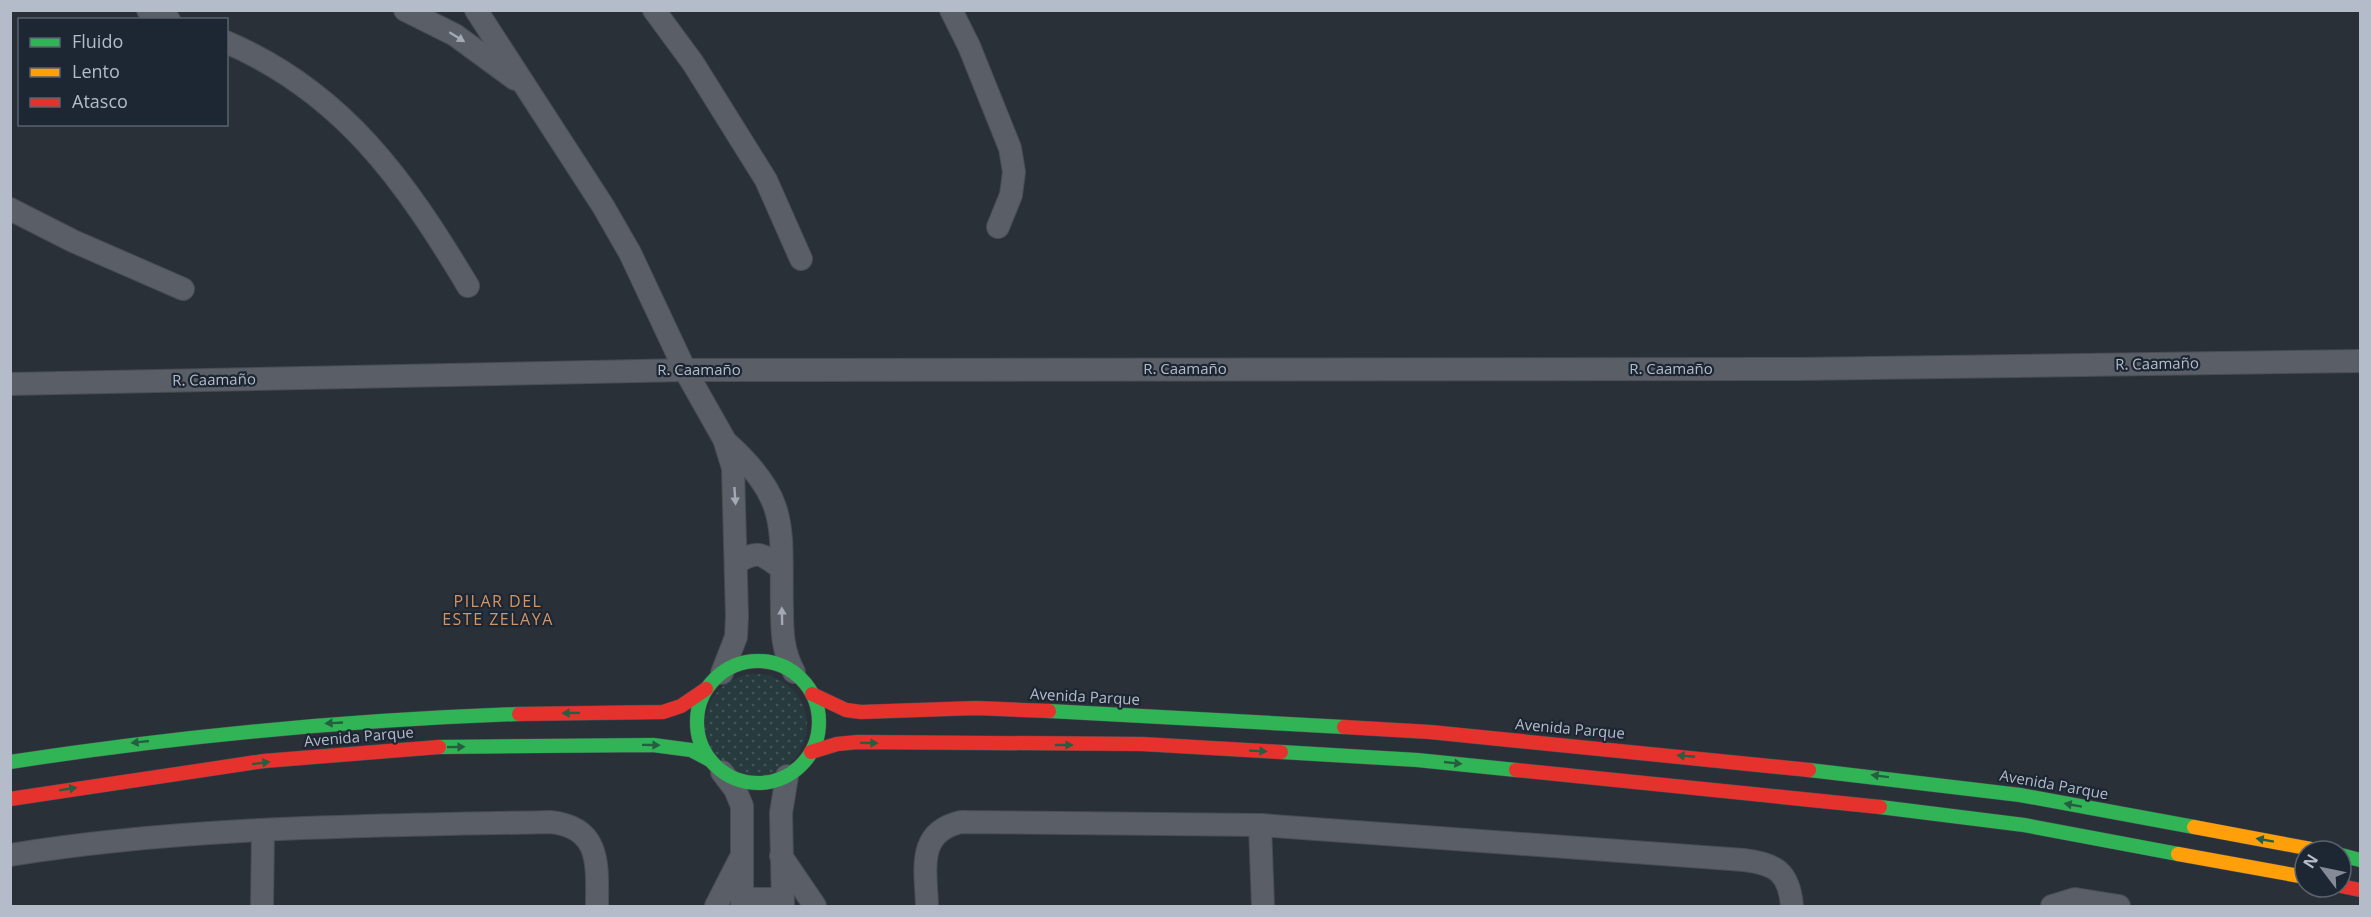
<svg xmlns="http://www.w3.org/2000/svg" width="2371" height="917" font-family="'Open Sans',sans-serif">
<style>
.park{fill:url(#park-dots)}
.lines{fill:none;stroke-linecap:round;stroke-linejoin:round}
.street-casing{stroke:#484c53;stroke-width:24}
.fast-casing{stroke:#484c53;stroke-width:15}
.slow-casing{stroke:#484c53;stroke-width:15}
.jam-casing{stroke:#484c53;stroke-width:15}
.street{stroke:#5a5e66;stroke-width:22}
.fast{stroke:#30b455;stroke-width:14}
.slow{stroke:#ff9f0a;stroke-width:14}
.jam{stroke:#e5322d;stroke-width:14}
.oneway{fill:#a2a9b5}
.oneway2{fill:#255f41}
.labels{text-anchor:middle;stroke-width:4.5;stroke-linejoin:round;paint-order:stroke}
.street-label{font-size:15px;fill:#b4bcc9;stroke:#1d2633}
.neighbourhood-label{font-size:16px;letter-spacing:1.5px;fill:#d59563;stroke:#1d2633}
</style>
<defs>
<pattern id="park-dots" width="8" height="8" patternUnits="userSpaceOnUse" patternTransform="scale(1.5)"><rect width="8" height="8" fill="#273a3e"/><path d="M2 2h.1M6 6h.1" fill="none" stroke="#445559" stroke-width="1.8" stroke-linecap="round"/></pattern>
</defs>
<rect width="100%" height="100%" fill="#2a3038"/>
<circle class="park" cx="756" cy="725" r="51"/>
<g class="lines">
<defs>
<g id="street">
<path d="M148,10L169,20"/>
<path d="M405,10L455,35L515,79"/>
<path d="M476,10L603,206L630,253L685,370L724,439L733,468L737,616L736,637L722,673"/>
<path d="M654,10L693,63L766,180L801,259"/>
<path d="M951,10L969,46L1010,148L1014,172L1011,195L998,227"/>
<path d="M226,42C343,92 405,181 468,286"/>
<path d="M10,209L73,241L183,289"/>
<path d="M10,384L685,370L1800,369L2360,361"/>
<path d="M727,443C792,501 780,530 782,610C782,633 783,652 794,672"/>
<path d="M736,563C758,549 762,554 781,568"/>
<path d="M722,772L735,789L742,806V906"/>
<path d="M1260,825L1263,906"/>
<path d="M10,855C188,826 370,826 550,822C602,827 597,866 597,906"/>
<path d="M781,856L815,906"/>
<path d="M742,899H782"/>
<path d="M262,906L263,830"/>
<path d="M716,906L739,861"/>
<path d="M783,906L781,813L787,776"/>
<path d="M927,906C926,870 916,832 961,822L1260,825L1744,860C1776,864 1789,872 1792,906"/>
<path d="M2052,906L2075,899L2119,906"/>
</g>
<g id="fast">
<circle cx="758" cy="722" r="61"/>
<path d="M1049,711L1344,727"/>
<path d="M439,747L653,745L691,750L710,760"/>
<path d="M1281,752L1417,760L1516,770"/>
<path d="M10,762C179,736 348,720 519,714"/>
<path d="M1809,770L2020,795L2194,827"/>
<path d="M1880,807L2024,825L2178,854"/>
<path d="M2341,855L2360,860"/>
</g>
<g id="slow">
<path d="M2194,827L2322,851"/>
<path d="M2178,854L2305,877"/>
</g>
<g id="jam">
<path d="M812,694L846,710L861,712L976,708L1049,711"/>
<path d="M519,714L663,712L681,706L706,689"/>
<path d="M1344,727L1430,732L1809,770"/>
<path d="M811,752L837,744L858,742L1142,744L1281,752"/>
<path d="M1516,770L1880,807"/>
<path d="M10,799L264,761L439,747"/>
<path d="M2341,886L2360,890"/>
</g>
</defs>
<use href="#street" class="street-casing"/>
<use href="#fast" class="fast-casing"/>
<use href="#slow" class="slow-casing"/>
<use href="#jam" class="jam-casing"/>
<use href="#street" class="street"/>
<use href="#fast" class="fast"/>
<use href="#slow" class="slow"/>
<use href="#jam" class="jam"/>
</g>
<defs><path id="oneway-solid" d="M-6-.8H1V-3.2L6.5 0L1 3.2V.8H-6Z" transform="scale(1.5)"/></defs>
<g class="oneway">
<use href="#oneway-solid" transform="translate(457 37) rotate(32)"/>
<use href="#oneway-solid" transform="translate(735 496) rotate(86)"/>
<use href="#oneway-solid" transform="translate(782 616) rotate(-91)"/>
</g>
<g class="oneway2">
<use href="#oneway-solid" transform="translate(571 713) rotate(179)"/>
<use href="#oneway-solid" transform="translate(334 723) rotate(177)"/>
<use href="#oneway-solid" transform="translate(140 742) rotate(174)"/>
<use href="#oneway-solid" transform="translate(869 743) rotate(1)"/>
<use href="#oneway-solid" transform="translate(651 745) rotate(1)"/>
<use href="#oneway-solid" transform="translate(1064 745)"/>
<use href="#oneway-solid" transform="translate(456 747) rotate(-1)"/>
<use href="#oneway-solid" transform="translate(1258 751) rotate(3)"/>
<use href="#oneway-solid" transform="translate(1686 756) rotate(-175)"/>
<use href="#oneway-solid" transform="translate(261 763) rotate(-7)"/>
<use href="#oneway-solid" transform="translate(1453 763) rotate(6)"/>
<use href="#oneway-solid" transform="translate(1880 776) rotate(-173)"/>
<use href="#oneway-solid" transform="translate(68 789) rotate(-9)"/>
<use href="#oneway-solid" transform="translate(2073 805) rotate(-170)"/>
<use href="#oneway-solid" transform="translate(2265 840) rotate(-170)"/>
</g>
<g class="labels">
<g class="street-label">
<text transform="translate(2157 364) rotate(-1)" y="5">R. Caamaño</text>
<text x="1185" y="374">R. Caamaño</text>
<text x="1671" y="374">R. Caamaño</text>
<text x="699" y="375">R. Caamaño</text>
<text transform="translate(214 380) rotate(-1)" y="5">R. Caamaño</text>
<text transform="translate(1085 697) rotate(3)" y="5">Avenida Parque</text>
<text transform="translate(1570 729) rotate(5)" y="5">Avenida Parque</text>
<text transform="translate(359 737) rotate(-5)" y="5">Avenida Parque</text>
<text transform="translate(2054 785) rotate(10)" y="5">Avenida Parque</text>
</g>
<g class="neighbourhood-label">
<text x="498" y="607">PILAR DEL<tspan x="498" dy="18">ESTE ZELAYA</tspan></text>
</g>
</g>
<rect width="2371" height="917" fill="none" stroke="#b4bcc9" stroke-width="24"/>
<rect x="18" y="18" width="210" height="108" fill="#1d2633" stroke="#59626f" stroke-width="1.5"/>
<rect x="30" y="38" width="30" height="9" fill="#30b455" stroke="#59626f" stroke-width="1.5"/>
<text x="72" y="48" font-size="18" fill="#b4bcc9">Fluido</text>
<rect x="30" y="68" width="30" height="9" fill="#ff9f0a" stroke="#59626f" stroke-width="1.5"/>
<text x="72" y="78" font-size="18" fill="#b4bcc9">Lento</text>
<rect x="30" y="98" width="30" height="9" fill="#e5322d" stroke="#59626f" stroke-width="1.5"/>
<text x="72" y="108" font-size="18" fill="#b4bcc9">Atasco</text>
<g transform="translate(2323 869) rotate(302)"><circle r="28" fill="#1d2633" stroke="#59626f" stroke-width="1.5"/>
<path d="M0-4.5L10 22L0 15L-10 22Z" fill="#848b96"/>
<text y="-9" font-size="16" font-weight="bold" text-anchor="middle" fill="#b4bcc9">N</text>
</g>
</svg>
